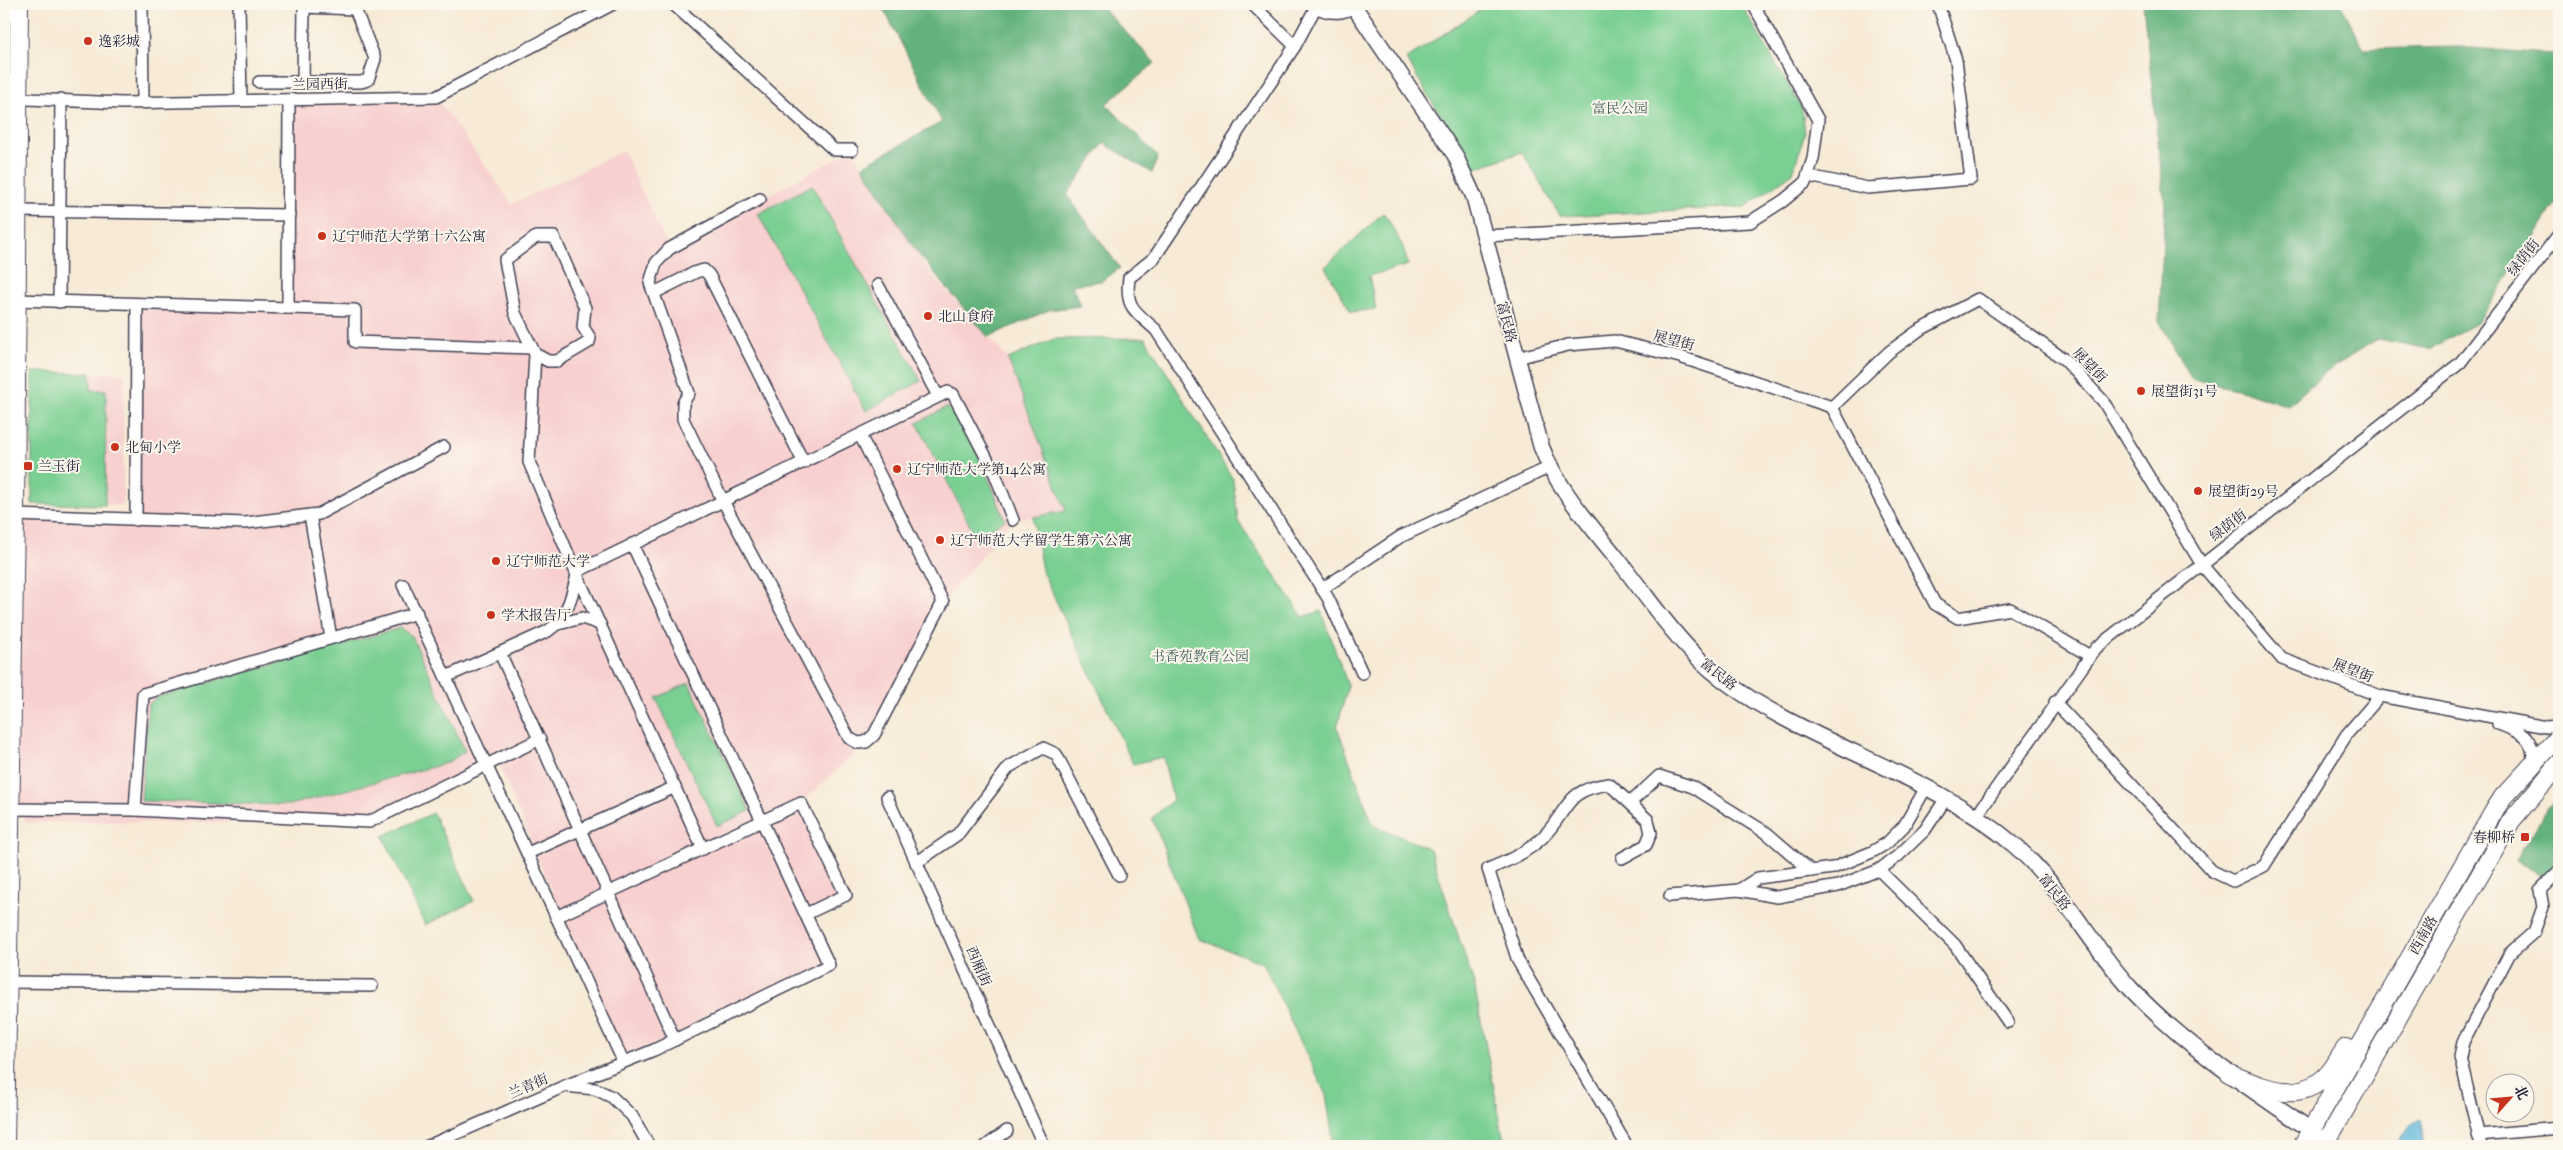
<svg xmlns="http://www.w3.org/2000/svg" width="2563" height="1150" font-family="'IM FELL French Canon','Noto Serif SC',serif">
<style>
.built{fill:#f7d0cf}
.green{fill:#7acf93;stroke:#4e7867}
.forest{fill:#63b27d;stroke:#426a5c}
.water{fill:#5cb5d9;stroke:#3f6c8a}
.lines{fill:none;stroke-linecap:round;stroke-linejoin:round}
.street-casing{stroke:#424052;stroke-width:14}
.secondary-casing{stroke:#424052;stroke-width:18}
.primary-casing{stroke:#424052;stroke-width:20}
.street{stroke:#fff;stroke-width:11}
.secondary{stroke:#fff;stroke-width:15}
.primary{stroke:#fff;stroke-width:18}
.poi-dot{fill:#c8321e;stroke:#fbf7ec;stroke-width:2}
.labels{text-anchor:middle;stroke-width:4;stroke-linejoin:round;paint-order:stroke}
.poi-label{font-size:14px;fill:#22223b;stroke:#fbf7ec;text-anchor:start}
.street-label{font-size:14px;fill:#22223b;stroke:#fbf7ec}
.park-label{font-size:14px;fill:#415f5a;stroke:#fbf7ec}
</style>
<rect width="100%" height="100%" fill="#fbf7ec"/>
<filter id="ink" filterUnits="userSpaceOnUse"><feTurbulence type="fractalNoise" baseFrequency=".02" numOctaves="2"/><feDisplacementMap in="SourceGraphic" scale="10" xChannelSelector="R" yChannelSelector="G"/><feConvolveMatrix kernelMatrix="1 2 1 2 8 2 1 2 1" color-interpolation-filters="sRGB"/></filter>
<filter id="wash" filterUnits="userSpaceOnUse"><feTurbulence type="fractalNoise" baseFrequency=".0096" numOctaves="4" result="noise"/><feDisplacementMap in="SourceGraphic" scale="20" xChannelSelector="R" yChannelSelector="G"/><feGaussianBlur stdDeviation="1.12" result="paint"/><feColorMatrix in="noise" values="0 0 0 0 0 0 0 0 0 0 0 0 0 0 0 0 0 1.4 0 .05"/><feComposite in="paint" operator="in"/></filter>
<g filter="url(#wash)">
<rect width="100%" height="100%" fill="#f7ead6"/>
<g class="built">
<path d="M436,97L512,204L623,151L669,249L852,150L927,269L1008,359L1066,511L1012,520L943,602L866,742L801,803L846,895L806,914L829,965L623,1061L497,760L369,822H24V809L11,808L15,515L136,520L137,304L288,308L289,100Z"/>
<path d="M91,373H124L123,505H105L106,390H91Z"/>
</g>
<g class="green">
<path d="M1489,4H1741L1802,109L1805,132L1793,173L1745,207L1560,216L1522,152L1473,169L1406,59Z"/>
<path d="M812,185L921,381L866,411L758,214Z"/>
<path d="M1383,213L1387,217L1403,247L1408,265L1369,276L1376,309L1351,312L1325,267Z"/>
<path d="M1145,338L1233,479L1238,521L1303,617L1321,611L1348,686L1337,727L1373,825L1430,849L1474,984L1505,1146H1334L1326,1095L1263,963L1199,939L1152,818L1173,800L1163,757L1133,764L1042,571L1033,517L1066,511L1008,359L1054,339Z"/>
<path d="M32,372L91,373V390H106L105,505L32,504Z"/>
<path d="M947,407C972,432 992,486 1005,520L976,537L917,423Z"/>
<path d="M400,628L412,636L465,751L447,763L289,805L141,801L148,705L157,697Z"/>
<path d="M689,683L750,811L717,826L656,698Z"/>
<path d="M433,813L474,901L425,925L383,836Z"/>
</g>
<g class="forest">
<path d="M881,4H1099L1155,63L1106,104L1158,156L1152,173L1104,143L1067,195L1120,268L1102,281L1072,285L1080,306L1049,310L988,337L916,251L862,166L942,122Z"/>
<path d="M2143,4H2341L2364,49L2460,47L2559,55V200L2478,322L2430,349L2377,339L2325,373L2288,406L2240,390L2192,379L2159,321L2165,206Z"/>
<path d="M2559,794V862L2547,878L2516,861L2547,809Z"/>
</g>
<path class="water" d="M2420,1119L2425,1146H2396L2410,1125Z"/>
</g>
<g filter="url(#ink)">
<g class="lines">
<defs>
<g id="street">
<path d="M142,4L143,102"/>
<path d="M239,4L241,100"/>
<path d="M673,4L834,150H852"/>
<path d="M1252,4L1295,46"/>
<path d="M1317,5L1295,46L1154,258L1129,278C1125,308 1135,311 1156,330L1328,598L1362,673"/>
<path d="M259,82H361L368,80L375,59L353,4"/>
<path d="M303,82L304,7L355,9"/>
<path d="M4,98L122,103L436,97L613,4"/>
<path d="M1808,176L1868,188L1971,179L1956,60L1938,4"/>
<path d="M760,199L669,249L656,263L650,283L689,393L683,403V419L723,501L849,738L858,743L866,742L874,735L943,602L860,435"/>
<path d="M18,211L289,215"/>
<path d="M1485,236L1750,222L1783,201L1805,183L1813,159L1818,120L1753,4"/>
<path d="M878,285L938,396"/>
<path d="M654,293L696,272L704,270L709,275L804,463"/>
<path d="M16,300L355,310V342L532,348"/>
<path d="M59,302L61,99"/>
<path d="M288,308L289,100"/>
<path d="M535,354L548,361H557L589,342L590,338L583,327L585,308L554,237H536L505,260L515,313L535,354L529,462L577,575L703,849"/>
<path d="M1517,358L1568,345L1615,341L1680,357L1832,407L1889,352L1918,331L1978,299L2065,360L2103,401L2202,565L2282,659L2380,696L2546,727L2559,726"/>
<path d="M1832,407L1935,604L1958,618L2010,609L2090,656"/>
<path d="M15,515L245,523L319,514L444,447"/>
<path d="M310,515L331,638"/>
<path d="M136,520L137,304"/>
<path d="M576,572L948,392L953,394L995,474L1013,520"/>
<path d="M403,585L623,1061"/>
<path d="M1322,589L1400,537L1550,467"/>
<path d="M558,624L582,618L600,624"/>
<path d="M500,653L675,1040"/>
<path d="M446,677L548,631C567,618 572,596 577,575"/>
<path d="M2055,702L2212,871L2233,881L2264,866L2347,734L2380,696"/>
<path d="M2498,724C2521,732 2537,738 2532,765"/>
<path d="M887,797L1044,1146"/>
<path d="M1630,803L1659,776L1693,787L1768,834L1811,871"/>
<path d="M5,809L135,810L369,822L540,739"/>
<path d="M135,810L143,694L417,613"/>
<path d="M1977,815L2096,648L2460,363L2559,234"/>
<path d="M528,853L675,787"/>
<path d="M1622,858L1646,845L1651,833L1648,820L1609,784C1563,790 1570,810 1542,838C1526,853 1508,861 1488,869L1518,961L1627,1146"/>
<path d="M916,863L958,834L1009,767L1043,748L1056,754L1119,875"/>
<path d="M1879,870L1955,945L2008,1022"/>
<path d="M1739,890L1758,878L1833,868L1872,852L1887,843L1904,826L1927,786"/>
<path d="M1670,896L1739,890L1777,897L1838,886L1879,870L1898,856L1925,830L1947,797"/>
<path d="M556,917L762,821L632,544"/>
<path d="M7,982L372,986"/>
<path d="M565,1086L654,1050L829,965L762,821L801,803L846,895L806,914"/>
<path d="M2478,1135L2559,1128"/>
<path d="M428,1146L565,1086L595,1089L612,1097L632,1116L649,1146"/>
<path d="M986,1146L1007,1131"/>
<path d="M2481,1146L2460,1057L2463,1042L2510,953L2534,932L2543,907L2540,890L2559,871"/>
</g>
<g id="secondary">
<path d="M1315,4C1328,12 1342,13 1355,4"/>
<path d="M1353,5L1455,155L1474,197L1541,446C1557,488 1588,522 1616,557C1641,588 1664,624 1693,653C1719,680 1752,701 1784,718C1862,760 1946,787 2014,845C2061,885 2090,945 2132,990C2189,1050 2260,1095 2327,1141"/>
</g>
<g id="primary">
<path d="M2230,1074C2263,1087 2300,1106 2329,1073C2335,1066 2340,1056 2346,1048"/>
<path d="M5,1146L15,515L19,4"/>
<path d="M2302,1146L2494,811L2503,797L2559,736"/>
<path d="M2324,1146L2511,821L2559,764"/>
</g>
</defs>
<use href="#street" class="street-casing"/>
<use href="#secondary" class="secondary-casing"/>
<use href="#primary" class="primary-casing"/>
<use href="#street" class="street"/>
<use href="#secondary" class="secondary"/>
<use href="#primary" class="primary"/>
</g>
</g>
<g class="poi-dot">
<circle cx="88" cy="41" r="5"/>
<circle cx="322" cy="236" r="5"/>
<circle cx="928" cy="316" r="5"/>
<circle cx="2141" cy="391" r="5"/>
<circle cx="115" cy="447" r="5"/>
<rect x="23" y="461" width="10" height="10" rx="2.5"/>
<circle cx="897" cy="469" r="5"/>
<circle cx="2198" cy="491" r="5"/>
<circle cx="940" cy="540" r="5"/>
<circle cx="496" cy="561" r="5"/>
<circle cx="491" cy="615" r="5"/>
<rect x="2520" y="832" width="10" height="10" rx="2.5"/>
</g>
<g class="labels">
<g class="poi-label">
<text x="98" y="46">逸彩城</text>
<text x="332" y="241">辽宁师范大学第十六公寓</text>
<text x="938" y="321">北山食府</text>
<text x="2151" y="396">展望街31号</text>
<text x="125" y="452">北甸小学</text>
<text x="38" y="471">兰玉街</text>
<text x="907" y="474">辽宁师范大学第14公寓</text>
<text x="2208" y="496">展望街29号</text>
<text x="950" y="545">辽宁师范大学留学生第六公寓</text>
<text x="506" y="566">辽宁师范大学</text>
<text x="501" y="620">学术报告厅</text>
<text x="2515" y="842" text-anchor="end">春柳桥</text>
</g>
<g class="street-label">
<text transform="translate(320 84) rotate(-1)" y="5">兰园西街</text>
<text transform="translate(2523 257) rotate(-52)" y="5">绿荫街</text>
<text transform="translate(1507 322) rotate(76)" y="5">富民路</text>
<text transform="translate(1674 340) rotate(15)" y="5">展望街</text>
<text transform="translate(2090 365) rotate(46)" y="5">展望街</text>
<text transform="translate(2228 525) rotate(-38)" y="5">绿荫街</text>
<text transform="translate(2353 670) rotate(21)" y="5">展望街</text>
<text transform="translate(1719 674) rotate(39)" y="5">富民路</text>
<text transform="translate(2055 892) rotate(52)" y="5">富民路</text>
<text transform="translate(2423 935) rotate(-60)" y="5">西南路</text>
<text transform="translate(979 966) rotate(66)" y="5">西厢街</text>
<text transform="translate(528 1086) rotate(-24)" y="5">兰青街</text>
</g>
<g class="park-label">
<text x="1620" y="113">富民公园</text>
<text x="1200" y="661">书香苑教育公园</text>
</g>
</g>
<rect width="2563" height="1150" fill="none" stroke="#fbf7ec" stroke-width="20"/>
<g transform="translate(2510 1098) rotate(63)"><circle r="24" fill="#fbf7ec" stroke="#a4a2a5"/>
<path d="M0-4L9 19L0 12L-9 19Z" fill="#c8321e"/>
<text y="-8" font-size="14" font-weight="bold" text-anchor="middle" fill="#22223b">北</text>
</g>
</svg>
